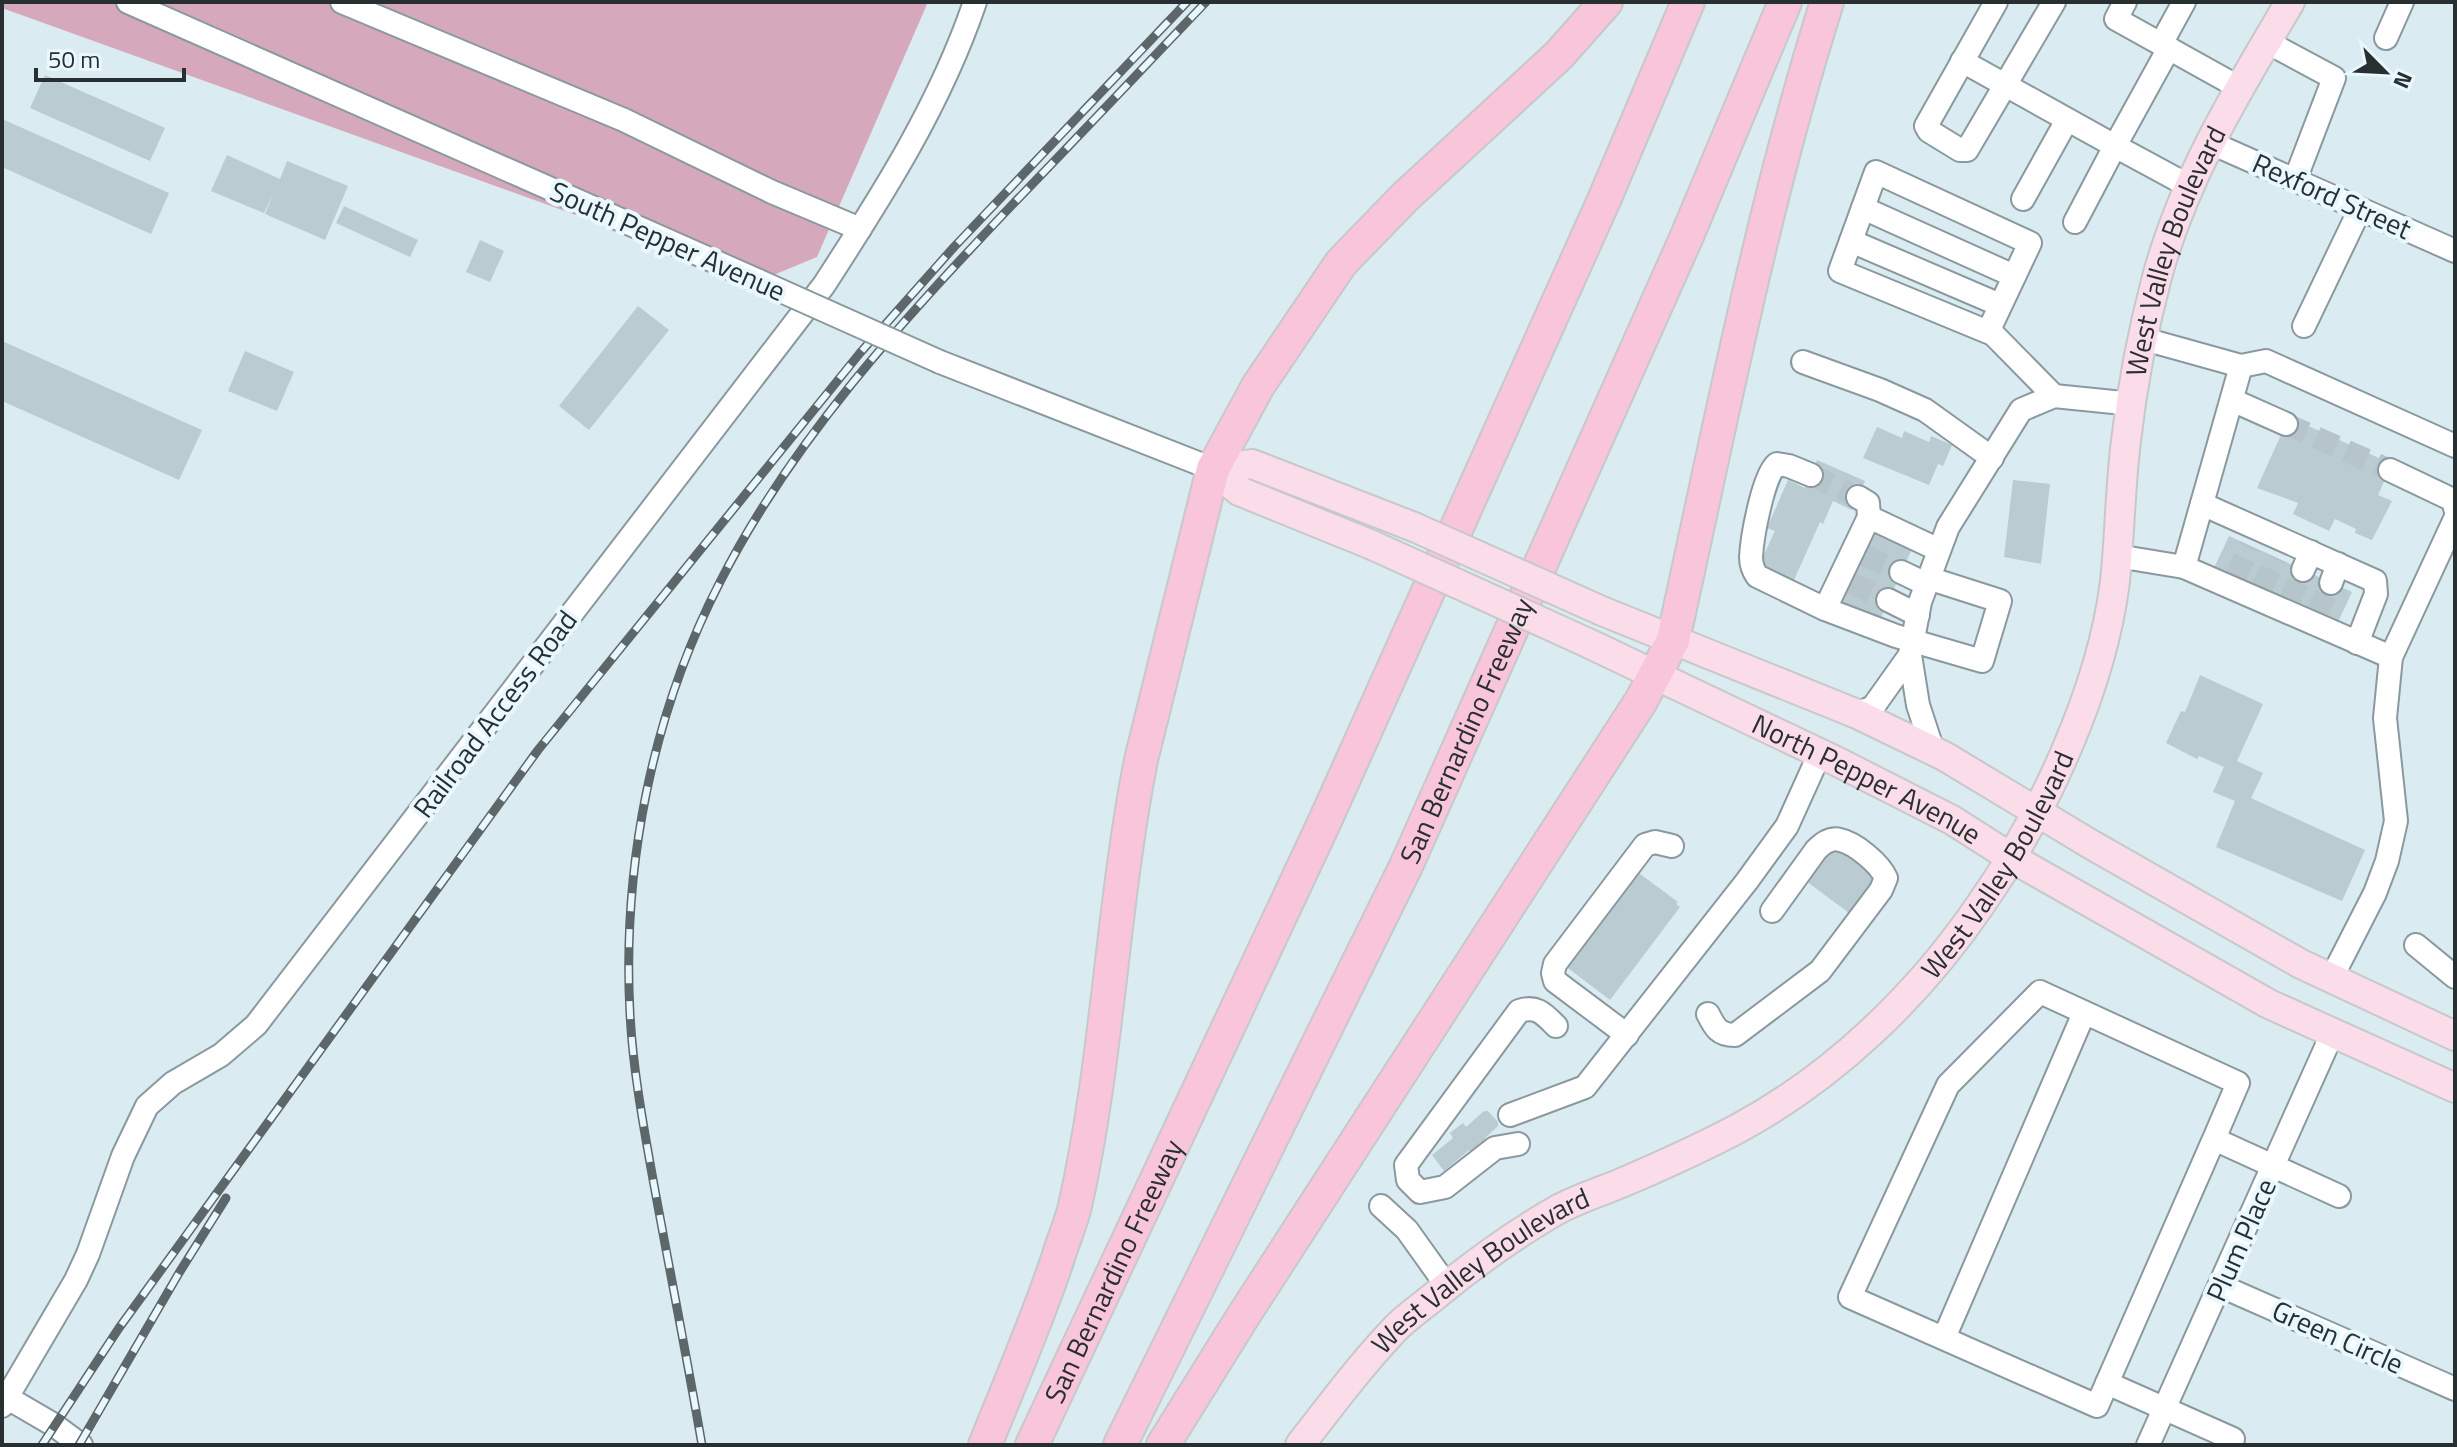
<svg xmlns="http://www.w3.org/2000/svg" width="2457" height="1447" font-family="'Titillium Web',sans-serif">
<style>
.green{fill:#d5a9bb}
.building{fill:#bbcbd2}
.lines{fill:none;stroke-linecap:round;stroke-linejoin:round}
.minor-tunnel{stroke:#b6c5cb;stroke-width:22;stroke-dasharray:22 11;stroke-linecap:butt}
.minor-casing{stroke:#8a999f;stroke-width:26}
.major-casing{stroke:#c7c9c9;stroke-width:32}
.highway-casing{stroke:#c7c9c9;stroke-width:36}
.minor{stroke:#fff;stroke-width:22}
.major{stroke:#fbdce9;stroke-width:28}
.highway{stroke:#f9c5da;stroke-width:32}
.rail-casing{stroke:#5d676a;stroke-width:9}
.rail{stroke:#e8f8fe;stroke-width:6;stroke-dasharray:18;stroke-linecap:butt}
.minor-bridge-casing{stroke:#8a999f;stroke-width:26;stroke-linecap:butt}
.major-bridge-casing{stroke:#c7c9c9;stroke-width:32;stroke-linecap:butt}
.minor-bridge{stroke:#fff;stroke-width:22}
.major-bridge{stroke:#fbdce9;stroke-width:28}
.labels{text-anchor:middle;stroke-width:8;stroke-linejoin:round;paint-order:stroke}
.street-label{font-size:28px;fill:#282f31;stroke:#e8f8fe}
</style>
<rect width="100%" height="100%" fill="#daebf1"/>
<path class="green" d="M2,2H928L817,257L759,281L2,8Z"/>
<g class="building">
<path d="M45,75L165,128L150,161L30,108Z"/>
<path d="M2,119L169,193L151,234L2,167Z"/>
<path d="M227,155L280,179L287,161L348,186L325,240L265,214L273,194L264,213L211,191Z"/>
<path d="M344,206L418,240L410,257L336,223Z"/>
<path d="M480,240L504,251L490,282L466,272Z"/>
<path d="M638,306L669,330L589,430L559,406Z"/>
<path d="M2,341L202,430L179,480L2,401Z"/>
<path d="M245,351L294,372L277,411L228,391Z"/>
<path d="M2289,417L2392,464L2378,495L2392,501L2372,540L2355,533L2356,529L2335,519L2329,531L2293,514L2298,503L2257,488Z"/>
<path d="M1877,427L1902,438L1904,431L1929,442L1931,436L1952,445L1943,466L1938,464L1929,485L1863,458Z"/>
<path d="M1817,460L1865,481L1852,510L1833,501L1823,524L1820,522L1794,580L1759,565L1775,531L1767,528L1788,480L1805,488Z"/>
<path d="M2013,480L2050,484L2041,564L2004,557Z"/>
<path d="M1875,532L1912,549L1878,624L1840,607Z"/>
<path d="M2229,536L2352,592L2337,624L2214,568Z"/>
<path d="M2200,675L2263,704L2237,761L2263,773L2251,798L2365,850L2342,901L2216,847L2235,801L2213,792L2224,767L2199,756L2197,759L2166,743L2181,711L2185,712Z"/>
<path d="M1838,840L1881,872L1849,913L1806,881Z"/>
<path d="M1636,871L1678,902L1676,904L1680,907L1610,1000L1564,965Z"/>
<path d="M1484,1111H1488L1498,1122V1126L1485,1138L1487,1141L1472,1154L1469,1150L1444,1171L1432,1155L1453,1138L1450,1133L1463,1123L1466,1127Z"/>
</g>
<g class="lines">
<g class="minor-tunnel">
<path d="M2286,424L2390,470"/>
<path d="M1811,475L1858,497"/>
<path d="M1864,555L1901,572"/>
<path d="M2235,578L2250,546"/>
<path d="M1851,583L1888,600"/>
<path d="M2261,589L2276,558"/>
<path d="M2289,602L2303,570"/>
<path d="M2316,614L2331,583"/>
</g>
<defs>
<g id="minor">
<path d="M128,2L759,281"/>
<path d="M342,2L624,120L772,192L860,229"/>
<path d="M1996,2L1926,126L1929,131L1960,150H1967L2054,2"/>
<path d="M2125,2L2116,19L2240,88"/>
<path d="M2386,38L2402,2"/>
<path d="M2267,42L2334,78L2295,180"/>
<path d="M2161,44L2184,2"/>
<path d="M2169,48L2115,146L2189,186"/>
<path d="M1962,61L2115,146L2075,222"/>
<path d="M2209,142L2455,251"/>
<path d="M2023,199L2067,120"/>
<path d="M1863,208L2014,276"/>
<path d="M1851,241L2000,305"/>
<path d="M2304,326L2360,209"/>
<path d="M1988,332L2030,243L1876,172L1840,271L1988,332L1993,334L2054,396"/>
<path d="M2144,339L2241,366L2266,361L2455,446"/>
<path d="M940,362L1213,469"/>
<path d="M1803,362L1880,390L1925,410L1992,458"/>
<path d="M2232,400L2286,424"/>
<path d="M2390,470L2453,500L2455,508"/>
<path d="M1811,475L1789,466L1777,464C1763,475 1752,538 1751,557C1751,564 1753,570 1757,576L1825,609"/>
<path d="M1858,497L1868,503L1869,517"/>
<path d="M2202,504L2375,581L2376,594L2357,643"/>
<path d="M2117,556L2184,567L2391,657"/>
<path d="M2184,567L2241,366"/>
<path d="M2303,570L2311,552"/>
<path d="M1901,572L1926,584"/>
<path d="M1928,578L2000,601L1982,661L1896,636L1825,609L1869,517L1939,550"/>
<path d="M2331,583L2338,564"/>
<path d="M1888,600L1918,615"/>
<path d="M1857,714L1873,707L1910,655"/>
<path d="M1933,751L1918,705L1910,655L1920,602L1948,527L2021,410L2054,396L2133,404"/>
<path d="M2416,945L2455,977"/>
<path d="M2331,979L2375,893L2387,861L2396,821L2385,718L2391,657L2455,519"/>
<path d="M1708,1014C1715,1028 1719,1035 1735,1035L1820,971L1881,890L1886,878C1880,864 1855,843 1840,840C1830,837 1822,844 1816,850L1772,911"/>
<path d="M1627,1035L1555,981L1553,973L1555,964L1645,845L1655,842L1672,846"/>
<path d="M1510,1115L1585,1087L1747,881L1787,826L1820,753"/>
<path d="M2214,1139L2097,1406L1850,1297L1948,1085L2040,992L2238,1083L2214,1139L2339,1196"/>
<path d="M1518,1144L1495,1148L1445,1187L1420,1192L1408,1180L1406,1165L1519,1011C1537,1005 1544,1014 1556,1026"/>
<path d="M1381,1206L1407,1230L1447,1286"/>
<path d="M2221,1286L2455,1389"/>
<path d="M1944,1338L2084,1013"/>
<path d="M2107,1383L2233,1439"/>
<path d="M6,1397L54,1425L81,1445"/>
<path d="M2,1406L76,1280L88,1254L123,1156L147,1106L173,1083L221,1055L256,1025L824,285C883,194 940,105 975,2"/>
<path d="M2148,1445L2332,1034"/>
</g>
<g id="major">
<path d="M1213,469L1252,464L1414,527"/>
<path d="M1213,469L1239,491L1372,545"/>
<path d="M1602,611L1857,714L1944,756L2092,845L2301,964L2455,1036"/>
<path id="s1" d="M1588,643L1838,762L1952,820L2010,857L2269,1004L2455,1088"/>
<path id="s2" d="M1300,1445C1330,1406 1360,1366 1394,1330C1407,1316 1423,1306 1437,1294C1475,1263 1516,1233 1559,1209C1578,1199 1599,1192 1619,1184C1659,1167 1699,1149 1737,1129C1834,1077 1919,995 1981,904C2043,815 2102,689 2115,581C2120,534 2120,488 2126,441C2132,387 2143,330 2157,277C2184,177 2238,90 2290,2"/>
</g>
<g id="highway">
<path d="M985,1445C1010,1383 1037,1321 1058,1258C1063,1241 1071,1223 1075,1206C1108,1059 1112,907 1141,760L1213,469L1258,386L1341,263L1405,197L1559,55L1606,2"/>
<path id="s3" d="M1032,1445L1324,823L1604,200L1688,2"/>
<path id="s4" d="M1120,1445L1406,866L1687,236L1785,2"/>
<path d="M1163,1445L1242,1318L1641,701L1673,640C1720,427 1761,211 1827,2"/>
</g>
</defs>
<use href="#minor" class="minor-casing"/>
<use href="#major" class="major-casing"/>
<use href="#highway" class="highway-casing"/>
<use href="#minor" class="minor"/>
<use href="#major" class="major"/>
<use href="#highway" class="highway"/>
<defs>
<g id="rail">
<path d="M42,1445L119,1328L538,750L860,353L954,247L1187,2"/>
<path d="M79,1445L179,1273L226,1198"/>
<path d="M702,1445C687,1358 670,1272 654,1185C644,1129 633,1071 630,1014C622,866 652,714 720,582C792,440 903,320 1012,205C1077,138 1141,70 1206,2"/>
</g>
</defs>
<use href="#rail" class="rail-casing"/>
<use href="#rail" class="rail"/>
<defs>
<path id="minor-bridge" d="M759,281L940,362"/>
<g id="major-bridge">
<path d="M1414,527L1602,611"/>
<path d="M1372,545L1588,643"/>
</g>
</defs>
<use href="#minor-bridge" class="minor-bridge-casing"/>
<use href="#major-bridge" class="major-bridge-casing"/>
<use href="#minor-bridge" class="minor-bridge"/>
<use href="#major-bridge" class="major-bridge"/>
</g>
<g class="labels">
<g class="street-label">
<text transform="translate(2332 196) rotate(24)" y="10">Rexford Street</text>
<text transform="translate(668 241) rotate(24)" y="10">South Pepper Avenue</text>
<text dy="10" stroke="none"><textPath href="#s2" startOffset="1574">West Valley Boulevard</textPath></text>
<text transform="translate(495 714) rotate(-53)" y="10">Railroad Access Road</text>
<text dy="10" stroke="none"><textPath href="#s4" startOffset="794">San Bernardino Freeway</textPath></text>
<text dy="10" stroke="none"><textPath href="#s1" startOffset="310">North Pepper Avenue</textPath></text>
<text dy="10" stroke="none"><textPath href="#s2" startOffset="926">West Valley Boulevard</textPath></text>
<text transform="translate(2241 1240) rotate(-66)" y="10">Plum Place</text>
<text dy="10" stroke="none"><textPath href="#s3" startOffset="192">San Bernardino Freeway</textPath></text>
<text dy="10" stroke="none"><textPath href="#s2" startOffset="254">West Valley Boulevard</textPath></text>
<text transform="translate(2338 1337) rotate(24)" y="10">Green Circle</text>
</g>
</g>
<rect width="2457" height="1447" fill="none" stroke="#282f31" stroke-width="8"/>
<g transform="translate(2385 72) rotate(114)" stroke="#e8f8fe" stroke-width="6" paint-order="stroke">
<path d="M0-6L14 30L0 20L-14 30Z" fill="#282f31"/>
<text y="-12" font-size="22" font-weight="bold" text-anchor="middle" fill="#282f31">N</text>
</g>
<path d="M36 68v12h148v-12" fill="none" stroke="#282f31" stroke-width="4"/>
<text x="48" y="68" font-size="24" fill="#282f31" stroke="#e8f8fe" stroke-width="6" paint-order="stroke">50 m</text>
</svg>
